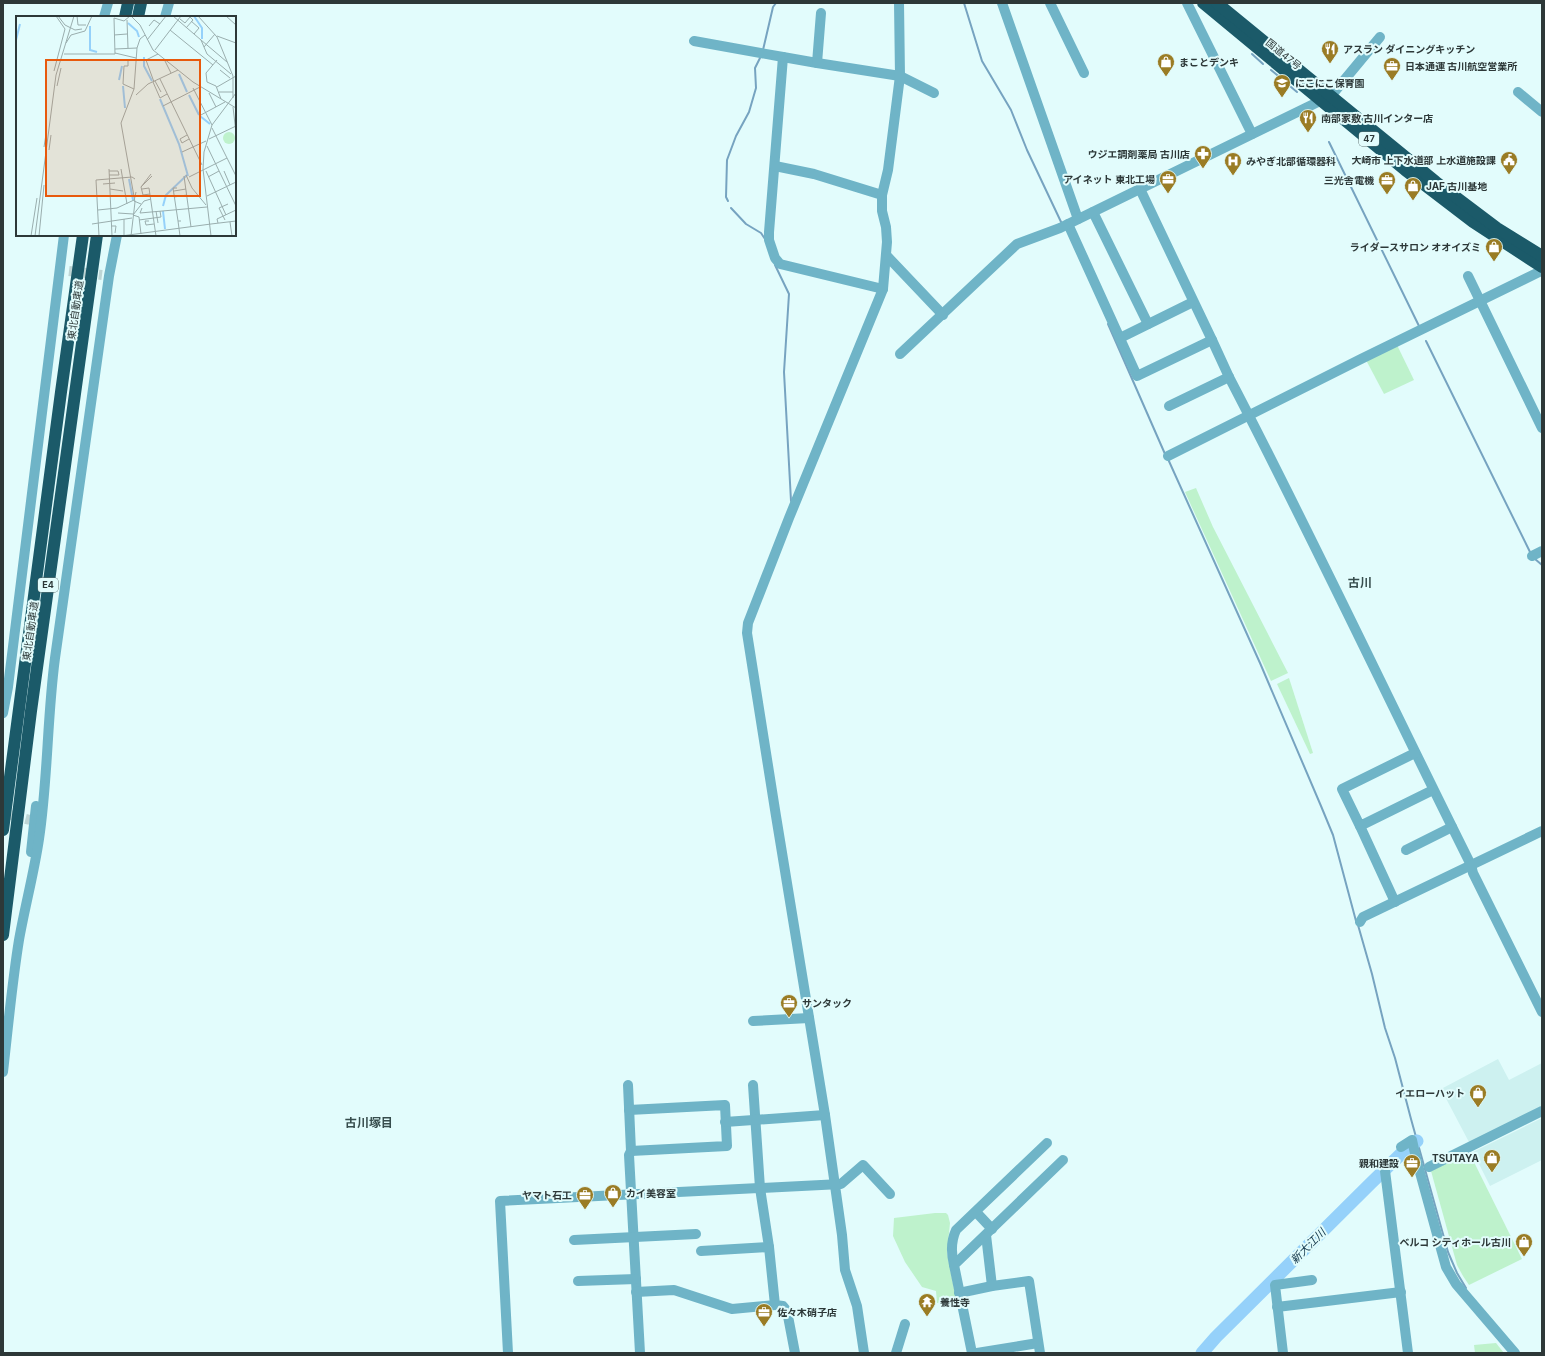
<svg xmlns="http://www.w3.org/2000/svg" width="1545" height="1356" font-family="Inter,'Noto Sans JP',sans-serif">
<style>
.built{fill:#cdf1f0}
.green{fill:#bef2cc}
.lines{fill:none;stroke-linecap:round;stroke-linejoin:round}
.stream{stroke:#76a3c0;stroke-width:2}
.river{stroke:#95d1fa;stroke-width:13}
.minor-tunnel{stroke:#bed5d5;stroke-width:10;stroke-dasharray:10 5;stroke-linecap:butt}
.minor{stroke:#6fb4c7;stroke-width:10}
.highway{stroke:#1b5a69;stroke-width:12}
.labels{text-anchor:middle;stroke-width:4;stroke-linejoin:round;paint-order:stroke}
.shield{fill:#e2fcfc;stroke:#637373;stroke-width:1}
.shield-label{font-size:9px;font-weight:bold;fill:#2d3838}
.poi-label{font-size:10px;font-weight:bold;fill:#2d3838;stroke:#e2fcfc;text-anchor:start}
.street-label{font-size:10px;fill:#2d3838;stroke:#e2fcfc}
.water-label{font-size:11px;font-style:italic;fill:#13364a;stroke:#e2fcfc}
.quarter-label{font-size:12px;font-weight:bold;fill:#374d4d;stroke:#e2fcfc}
.inset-river{fill:none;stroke:#95d1fa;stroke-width:2}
.inset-road{fill:none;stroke:#9aaeae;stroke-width:1}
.view{fill:#e8590c;fill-opacity:0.15;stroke:#e8590c;stroke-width:2}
.inset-edge{fill:none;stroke:#2d3838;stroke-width:2}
</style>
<rect width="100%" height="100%" fill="#e2fcfc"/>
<g class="built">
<path d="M1498,1059L1509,1080L1542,1063V1107L1470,1144L1441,1089Z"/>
<path d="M1542,1118V1160L1490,1186L1473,1152Z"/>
</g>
<g class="green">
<path d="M1397,345L1414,380L1384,394L1366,360Z"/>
<path d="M1196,488L1213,527L1288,673L1271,681L1185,492Z"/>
<path d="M1289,678L1313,753L1310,754L1277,684Z"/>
<path d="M1469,1152L1522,1259L1469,1285L1463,1276L1457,1265L1431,1171Z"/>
<path d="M935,1213H946L948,1215L950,1223L947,1253L957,1304L937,1303L936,1291L922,1287L905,1262L893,1236L894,1218Z"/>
<path d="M1496,1343L1504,1353H1475L1474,1345Z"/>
</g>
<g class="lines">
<g class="stream">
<path d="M964,3L982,61L1011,110L1027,150L1062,224"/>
<path d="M763,50L773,7L776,3"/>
<path d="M1252,54L1263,64"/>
<path d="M1271,70L1282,79"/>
<path d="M1291,87L1297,92"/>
<path d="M1329,142L1419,326"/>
<path d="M728,201L726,197L727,160L736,136L749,112L756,88L755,68L760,58"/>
<path d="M731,208L746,224L761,233L765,239"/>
<path d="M775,265L789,294L784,372L791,501"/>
<path d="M1108,324L1165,454"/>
<path d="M1426,341L1531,554"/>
<path d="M1168,459L1260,663L1321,806L1333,835L1356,921"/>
<path d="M1535,559L1542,565"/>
<path d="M1358,925L1372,974L1385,1028L1395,1058L1411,1119L1448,1252L1457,1273L1466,1288"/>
</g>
<path class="river" d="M1202,1353L1216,1337L1371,1183L1401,1154L1417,1141"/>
<g class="minor-tunnel">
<path d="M69,271L102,275"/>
<path d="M11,815L30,820"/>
</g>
<g class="minor">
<path d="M1002,3L1078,219"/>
<path d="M1050,3L1084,73"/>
<path d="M1187,3L1252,134"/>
<path d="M821,13L817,63L783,57L769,232V240L775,258L780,264L883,289"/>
<path d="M104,17L108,3"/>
<path d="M165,17L169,3"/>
<path d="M694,41L783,57"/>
<path d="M817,63L900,76L934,93"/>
<path d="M1518,92L1542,112"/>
<path d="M1331,96L1380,37"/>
<path d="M775,166L814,174L882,195"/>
<path d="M1140,189L1212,340L1229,377C1313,538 1390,703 1471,865L1473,873L1542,1012"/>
<path d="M1093,212L1148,324"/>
<path d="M1068,224L1137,376L1212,340"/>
<path d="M887,256L943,315"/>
<path d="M1468,276L1542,428"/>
<path d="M1120,338L1193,302"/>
<path d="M900,354L1017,244L1060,228L1322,100"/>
<path d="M1169,406L1229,377"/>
<path d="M1168,456L1361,359L1539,272L1541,266"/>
<path d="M1532,556L1542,551"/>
<path d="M3,713L8,687L64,235"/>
<path d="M1415,753L1342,789L1360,826L1433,790"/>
<path d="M1360,826L1395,902"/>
<path d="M1406,850L1452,827"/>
<path d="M31,852L36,806"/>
<path d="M1360,922L1363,917L1542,831"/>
<path d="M753,1021L809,1018"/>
<path d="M3,1072C8,1028 12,983 19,940C25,906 34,873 39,839C48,779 47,718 55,658L109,276L117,235"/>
<path d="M628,1085L631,1151L629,1155L640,1353"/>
<path d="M753,1085L760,1188L769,1247L775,1305L783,1306L787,1311L795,1353"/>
<path d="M629,1110L725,1105L727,1146L631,1151"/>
<path d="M725,1122L825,1115"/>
<path d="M1401,1147L1412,1140L1416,1158L1446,1267L1456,1284L1515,1353"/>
<path d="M1384,1163L1408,1353"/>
<path d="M1429,1167L1542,1111"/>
<path d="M976,1212L992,1229"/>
<path d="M986,1235L992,1286"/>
<path d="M574,1240L696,1234"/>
<path d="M701,1251L769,1247"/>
<path d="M954,1265C951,1253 951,1241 956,1230L1047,1143"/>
<path d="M578,1281L636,1279"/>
<path d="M636,1292L674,1290L732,1309L775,1305"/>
<path d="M959,1293L992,1286L1029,1281L1040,1353"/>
<path d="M1277,1307L1401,1292"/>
<path d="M508,1353L500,1201L841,1184L863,1165L890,1194"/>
<path d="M864,1353L857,1306L845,1270L842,1235L825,1115L776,816L747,633L748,623L789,518L883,289L887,242L886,227L882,211V195L888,170L900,76L899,3"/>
<path d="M896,1353L905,1324"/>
<path d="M972,1353L954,1265L1063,1160"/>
<path d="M977,1353L1038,1343"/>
<path d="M1283,1353L1275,1285L1312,1280"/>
</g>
<g class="highway">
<path d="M1203,3L1405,170L1473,222L1542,267"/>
<path d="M1217,3L1436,182L1497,228L1542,256"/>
<path d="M125,17L128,3"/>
<path d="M138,17L141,3"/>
<path d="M3,830L61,392L83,235"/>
<path d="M3,935L31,711L97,235"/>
</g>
</g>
<defs>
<symbol id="restaurant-pin" viewBox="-11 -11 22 30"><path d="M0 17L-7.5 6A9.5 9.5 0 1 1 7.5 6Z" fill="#9a7c25" stroke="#e2fcfc"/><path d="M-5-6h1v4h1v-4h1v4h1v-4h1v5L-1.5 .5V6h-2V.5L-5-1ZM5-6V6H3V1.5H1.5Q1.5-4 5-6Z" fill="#fff"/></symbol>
<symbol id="shop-pin" viewBox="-11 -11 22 30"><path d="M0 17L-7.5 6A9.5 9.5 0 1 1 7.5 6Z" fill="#9a7c25" stroke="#e2fcfc"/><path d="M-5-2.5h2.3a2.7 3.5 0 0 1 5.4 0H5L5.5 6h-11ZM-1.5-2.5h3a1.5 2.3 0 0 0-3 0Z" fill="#fff"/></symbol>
<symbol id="office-pin" viewBox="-11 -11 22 30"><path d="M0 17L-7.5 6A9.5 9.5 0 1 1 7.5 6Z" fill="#9a7c25" stroke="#e2fcfc"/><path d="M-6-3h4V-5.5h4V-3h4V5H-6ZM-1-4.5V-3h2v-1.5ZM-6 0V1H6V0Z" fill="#fff"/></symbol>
<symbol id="school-pin" viewBox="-11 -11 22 30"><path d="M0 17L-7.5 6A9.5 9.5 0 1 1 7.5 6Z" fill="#9a7c25" stroke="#e2fcfc"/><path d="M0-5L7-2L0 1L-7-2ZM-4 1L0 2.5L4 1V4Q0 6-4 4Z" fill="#fff"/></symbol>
<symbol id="pharmacy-pin" viewBox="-11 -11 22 30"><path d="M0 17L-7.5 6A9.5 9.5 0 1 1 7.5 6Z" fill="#9a7c25" stroke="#e2fcfc"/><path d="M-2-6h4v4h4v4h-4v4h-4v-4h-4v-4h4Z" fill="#fff"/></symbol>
<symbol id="civic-pin" viewBox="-11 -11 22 30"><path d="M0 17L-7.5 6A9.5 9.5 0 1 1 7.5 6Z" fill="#9a7c25" stroke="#e2fcfc"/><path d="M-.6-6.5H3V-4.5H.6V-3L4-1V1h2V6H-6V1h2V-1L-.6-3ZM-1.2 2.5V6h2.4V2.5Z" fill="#fff"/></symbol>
<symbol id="hospital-pin" viewBox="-11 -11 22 30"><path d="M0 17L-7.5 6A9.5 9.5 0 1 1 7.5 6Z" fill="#9a7c25" stroke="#e2fcfc"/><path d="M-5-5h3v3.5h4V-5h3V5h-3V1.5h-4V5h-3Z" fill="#fff"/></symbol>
<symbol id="temple-pin" viewBox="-11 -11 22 30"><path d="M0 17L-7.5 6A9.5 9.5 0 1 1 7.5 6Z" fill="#9a7c25" stroke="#e2fcfc"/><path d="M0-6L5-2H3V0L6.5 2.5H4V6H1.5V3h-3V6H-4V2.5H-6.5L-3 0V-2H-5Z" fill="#fff"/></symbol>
</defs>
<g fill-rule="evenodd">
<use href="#restaurant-pin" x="1320" y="39" width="20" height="27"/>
<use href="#shop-pin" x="1156" y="52" width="20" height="27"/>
<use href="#office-pin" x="1382" y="56" width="20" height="27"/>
<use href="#school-pin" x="1272" y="73" width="20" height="27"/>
<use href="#restaurant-pin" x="1298" y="108" width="20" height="27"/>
<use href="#pharmacy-pin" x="1193" y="144" width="20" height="27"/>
<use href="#civic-pin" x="1499" y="150" width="20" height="27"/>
<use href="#hospital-pin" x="1223" y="151" width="20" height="27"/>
<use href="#office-pin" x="1158" y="169" width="20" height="27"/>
<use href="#office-pin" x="1377" y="170" width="20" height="27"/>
<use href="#shop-pin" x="1403" y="176" width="20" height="27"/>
<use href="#shop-pin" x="1484" y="237" width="20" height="27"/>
<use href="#office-pin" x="779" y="993" width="20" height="27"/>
<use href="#shop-pin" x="1468" y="1083" width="20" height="27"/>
<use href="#shop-pin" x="1482" y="1148" width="20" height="27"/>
<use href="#office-pin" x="1402" y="1153" width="20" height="27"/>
<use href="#shop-pin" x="603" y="1183" width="20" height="27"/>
<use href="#office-pin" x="575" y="1185" width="20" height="27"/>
<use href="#shop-pin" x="1514" y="1232" width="20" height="27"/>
<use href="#temple-pin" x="917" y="1292" width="20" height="27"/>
<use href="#office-pin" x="754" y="1302" width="20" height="27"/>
</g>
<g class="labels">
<g class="shield">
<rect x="1359" y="132" width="20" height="14" rx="3"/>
<rect x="38" y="578" width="20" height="14" rx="3"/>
</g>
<g class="shield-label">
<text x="1369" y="142">47</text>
<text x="48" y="588">E4</text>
</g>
<g class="poi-label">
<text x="1343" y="53">アスラン ダイニングキッチン</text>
<text x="1179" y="66">まことデンキ</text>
<text x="1405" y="70">日本通運 古川航空営業所</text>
<text x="1295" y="87">にこにこ保育園</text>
<text x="1321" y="122">南部家敷 古川インター店</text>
<text x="1190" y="158" text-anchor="end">ウジエ調剤薬局 古川店</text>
<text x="1496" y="164" text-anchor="end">大崎市 上下水道部 上水道施設課</text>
<text x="1246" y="165">みやぎ北部循環器科</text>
<text x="1155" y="183" text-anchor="end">アイネット 東北工場</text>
<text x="1374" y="184" text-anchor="end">三光舎電機</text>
<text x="1426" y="190">JAF 古川基地</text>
<text x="1481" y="251" text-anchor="end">ライダースサロン オオイズミ</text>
<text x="802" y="1007">サンタック</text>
<text x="1465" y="1097" text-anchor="end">イエローハット</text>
<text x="1479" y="1162" text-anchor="end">TSUTAYA</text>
<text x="1399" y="1167" text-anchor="end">親和建設</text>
<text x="626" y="1197">カイ美容室</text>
<text x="572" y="1199" text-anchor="end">ヤマト石工</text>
<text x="1511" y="1246" text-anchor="end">ベルコ シティホール古川</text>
<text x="940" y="1306">養性寺</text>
<text x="777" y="1316">佐々木硝子店</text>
</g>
<g class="street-label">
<text transform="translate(1284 54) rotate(39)" y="4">国道47号</text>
<text transform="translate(75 310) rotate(-82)" y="4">東北自動車道</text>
<text transform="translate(30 631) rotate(-82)" y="4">東北自動車道</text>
</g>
<g class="water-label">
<text transform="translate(1308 1246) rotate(-45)" y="4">新大江川</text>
</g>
<g class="quarter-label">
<text x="1360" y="587">古川</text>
<text x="369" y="1127">古川塚目</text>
</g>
</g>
<g transform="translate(16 16)">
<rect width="220" height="220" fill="#e2fcfc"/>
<path d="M207 122a6 6 0 1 1 12 0a6 6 0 1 1-12 0Z" fill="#bef2cc"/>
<path class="inset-river" d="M178,0L186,12V23M112,7L121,15L123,21M74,10V34L81,36M0,24L4,8M128,41V50L136,65M163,58L171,76M103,64L106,50M107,70L109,92M173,79L183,99M144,83L163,128L172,160M184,100L194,108M113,163L117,184M147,190L150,179L172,158M147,195L149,213"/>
<path class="inset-road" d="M42,0L49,9L59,14L66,13M61,0L62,9H70M115,0L124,9L137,34L177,66L220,92M157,0L185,24L188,31M182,0L201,21L217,60V82M210,0L220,9M164,3L169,7L174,1L177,4L170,12M111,4L112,32M175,5L183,12L178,18M133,10L138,4L144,8M154,14L197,49M199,18L188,31L191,38L215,58M98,19L111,18M201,20L220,27M131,24L150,0M185,24L211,46M50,27L55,19L69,15L76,0M99,33L121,32M139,34L165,0M99,37L120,42M48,38H99L98,2L108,5L114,0M112,45V50H108L107,68L118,73M149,45L155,57M204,54L214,62M38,55L49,13L40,0M144,63L186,149M139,65L145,76M137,66L144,82L151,78M138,66L130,44L142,38M191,66L190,57L201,44M191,66L200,70L205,83M41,70L45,52M201,71L220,60M177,72L196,109M203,76H217M193,77L200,91M120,79L132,68L162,54M147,90L184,71M217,91L220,117M183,100L209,86M196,112L220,160M171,119L164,123L166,127L173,123M193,123L220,110M191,130L220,190M28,131L30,118M33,134L35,119M166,136L190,125M93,153L96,220M105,153L111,188M93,155H102L103,159H93M190,155L210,199M208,155L214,169M170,159L176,172L190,189M168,160L175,211M173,161L211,142M192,161L203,155M87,168L99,167M125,171L135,158M161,172H157L162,205H165M94,173L107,175M126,173L133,172L140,220M158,175L170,173M120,176L118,185L125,188M134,178L127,179L125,171L136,160M191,180L220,166M158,181L171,179M126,192L124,197L191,191M82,194L101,192L118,184M140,195L142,207M102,197L117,198M108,203V219M123,204L145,201L144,195M209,204L203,192L212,188M133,205H129L130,209L138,208M162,205L164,220M214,206L216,220M202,207L201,203L220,194M76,208L116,202M195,208L220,205M95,210H100L99,217M125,218L123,201L117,199L128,185L135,183M15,220L21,182M19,220L40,59L58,0M23,220L28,169M83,220L80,164L116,161L119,163M105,220L195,208M115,220L119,186L105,107L118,73L121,32L124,23L129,19M195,220L187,153L188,136L196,109L220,77"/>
<path class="view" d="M30,44H184V180H30Z"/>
<rect width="220" height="220" class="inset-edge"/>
</g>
<rect width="1545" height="1356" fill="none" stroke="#2d3838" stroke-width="8"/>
</svg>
